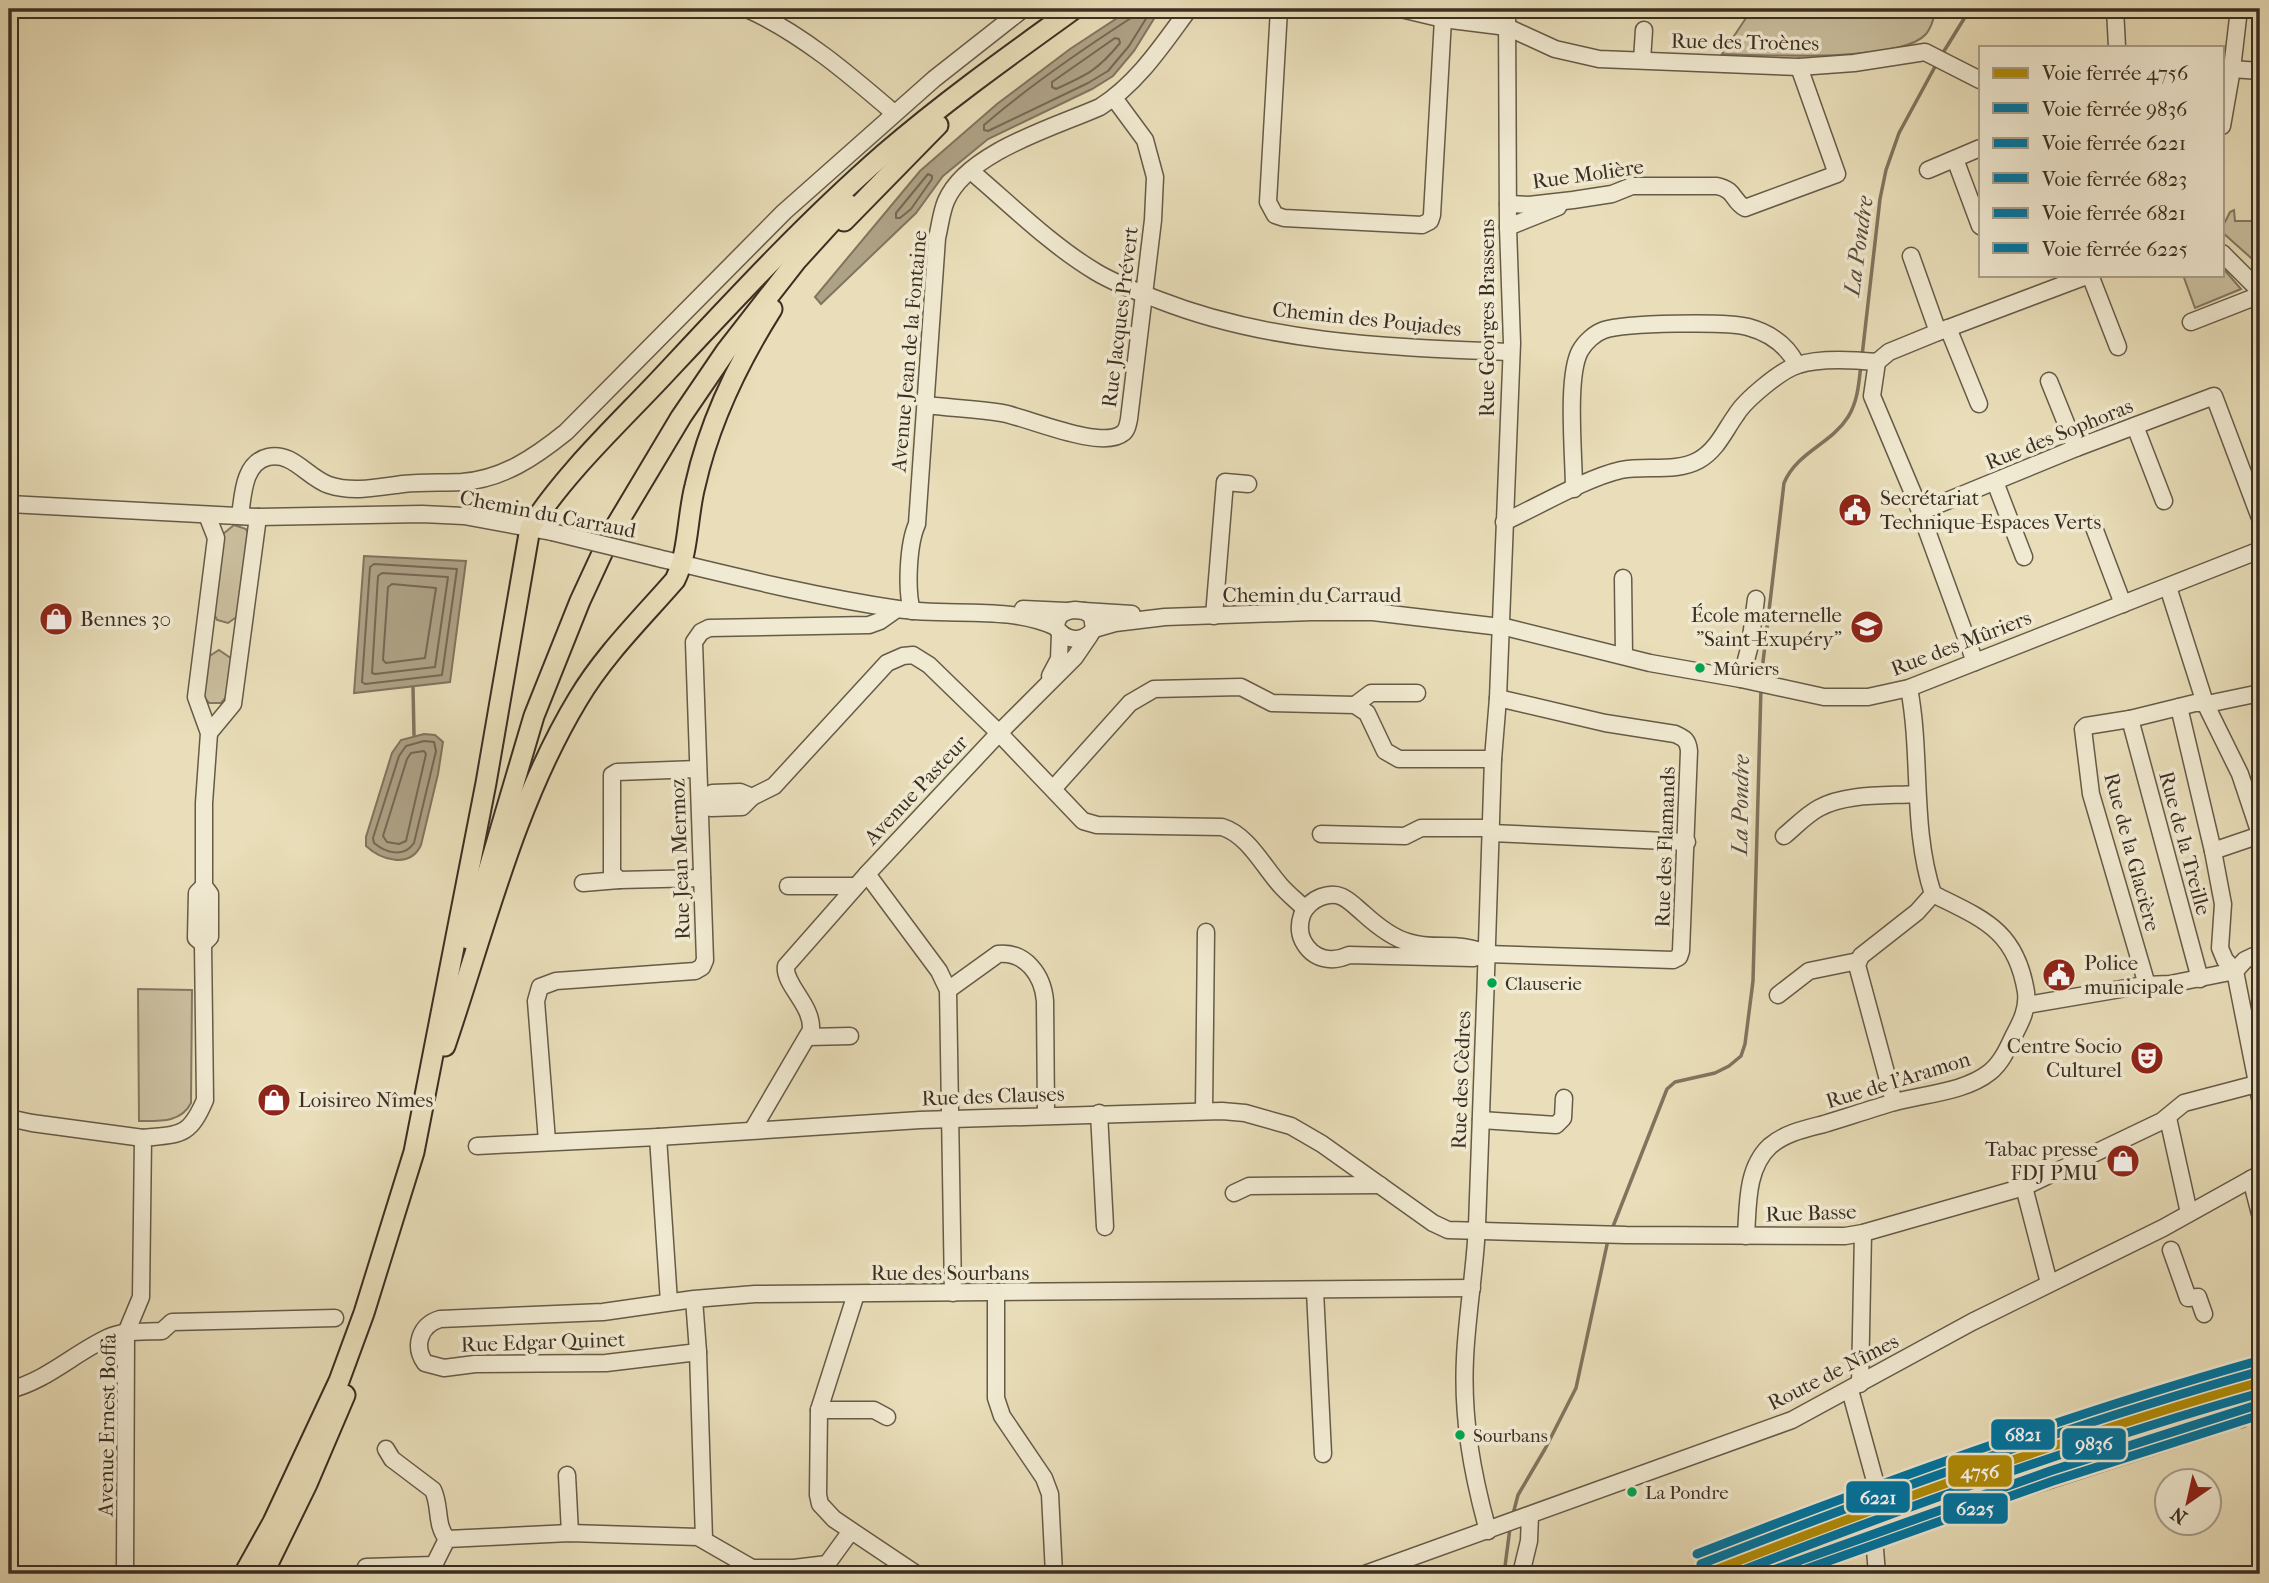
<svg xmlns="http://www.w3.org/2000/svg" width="2269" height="1583" font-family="'IM FELL French Canon',serif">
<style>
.green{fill:#cbc0a0;stroke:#837862;stroke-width:2}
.water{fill:#aea286;stroke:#80745e;stroke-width:2}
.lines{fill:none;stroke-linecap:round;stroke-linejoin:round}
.shore{stroke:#746854;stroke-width:2}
.stream{stroke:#80745e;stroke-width:3.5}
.minor-casing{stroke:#665b48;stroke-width:19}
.major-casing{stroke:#3b2f23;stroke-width:23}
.minor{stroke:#f1ead2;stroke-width:16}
.major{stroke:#e9deb9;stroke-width:19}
.minor-bridge-casing{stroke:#665b48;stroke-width:19;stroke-linecap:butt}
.minor-bridge{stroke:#f1ead2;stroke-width:16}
.rail-1-casing{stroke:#f1ead2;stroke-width:14}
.rail-2-casing{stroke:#f1ead2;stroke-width:14}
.rail-3-casing{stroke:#f1ead2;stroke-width:14}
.rail-4-casing{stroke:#f1ead2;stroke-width:14}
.rail-5-casing{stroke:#f1ead2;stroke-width:14}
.rail-6-casing{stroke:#f1ead2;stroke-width:14}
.rail-1{stroke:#b18c09;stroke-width:9}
.rail-2{stroke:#0075a1;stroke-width:9}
.rail-3{stroke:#0075a1;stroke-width:9}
.rail-4{stroke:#0075a1;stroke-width:9}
.rail-5{stroke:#0075a1;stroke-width:9}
.rail-6{stroke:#0075a1;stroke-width:9}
.bus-dot{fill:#00a651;stroke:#f1ead2;stroke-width:2.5}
.labels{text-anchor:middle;stroke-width:7;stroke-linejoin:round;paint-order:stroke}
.bus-label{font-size:19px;fill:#3b2f23;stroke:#f1ead2;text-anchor:start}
.street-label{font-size:21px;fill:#3b2f23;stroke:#f1ead2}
.poi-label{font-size:21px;fill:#3b2f23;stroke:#f1ead2;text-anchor:start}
.water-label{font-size:23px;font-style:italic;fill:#584c3c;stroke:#f1ead2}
.line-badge{stroke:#f1ead2;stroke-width:2.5}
.badge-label{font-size:19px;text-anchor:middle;font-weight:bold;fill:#fff}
</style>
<rect width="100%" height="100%" fill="#e9deb9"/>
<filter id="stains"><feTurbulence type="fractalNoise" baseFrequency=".00286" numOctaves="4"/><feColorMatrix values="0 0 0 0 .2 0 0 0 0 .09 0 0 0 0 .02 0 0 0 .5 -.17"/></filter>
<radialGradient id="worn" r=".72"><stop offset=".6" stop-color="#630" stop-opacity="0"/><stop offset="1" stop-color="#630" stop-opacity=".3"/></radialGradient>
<g class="green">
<path d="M1752,9H1935C1935,16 1931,28 1926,34C1901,63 1761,55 1722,54Z"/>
<path d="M2234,210L2235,221H2260V266L2222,232V221L2225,222L2230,212Z"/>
<path d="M2222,267L2241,289L2195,308L2183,275H2222Z"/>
<path d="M234,525L246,529L249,535L238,616L228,623L217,620L213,612L223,534Z"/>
<path d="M219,650L232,659L227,696L221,703H209L203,696L208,657Z"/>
<path d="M138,989L192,990L191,1103C181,1123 159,1121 139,1121Z"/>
</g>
<g class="water">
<path d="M1131,9H1160L1134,51L1113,76L1092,89L988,139L943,176L916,213L821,304L815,297L920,171L997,104L1070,49Z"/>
<path d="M364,556L466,561L450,682L354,693Z"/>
<path d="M424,734L435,735L443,742L438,774L421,845C410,869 381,860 366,846V837L392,753L401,740Z"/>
</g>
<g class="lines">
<g class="shore">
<path d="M1134,9L1131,18C1080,51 1030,85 984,125V130L988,131L1088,83L1108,71L1129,46L1152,9"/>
<path d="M1115,38L1119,39L1120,43C1098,70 1087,75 1056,89L1052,87V82Z"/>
<path d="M928,174L932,176V179L911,209L900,218H896V213Z"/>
<path d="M374,564L457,569L442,675L365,684L362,682L370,567Z"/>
<path d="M382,573L448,577L435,667L375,674L372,673L378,576Z"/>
<path d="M392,584L436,588L425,658L386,663L383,660L388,587Z"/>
<path d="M424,741L434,742L436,751L414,843C404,858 386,853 374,843L373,838L399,756L406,746Z"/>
<path d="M424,751L426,754L406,841L399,844L387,842L383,836L407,759L411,753Z"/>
</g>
<g class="stream">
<path d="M1941,56L1970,9"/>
<path d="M1862,356L1880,199L1886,170L1899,133L1937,63"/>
<path d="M1761,679L1784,483C1797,452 1831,444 1848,417C1858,401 1859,382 1861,364"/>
<path d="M413,687L414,735"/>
<path d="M1612,1229L1667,1089L1675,1082L1715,1073L1729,1066L1741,1056L1745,1044L1753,981L1761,687"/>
<path d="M1513,1514L1518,1495L1545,1449L1576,1388L1608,1240"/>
<path d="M1504,1574L1510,1528"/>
</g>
<defs>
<g id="minor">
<path d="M747,9C801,33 850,75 894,113"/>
<path d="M1279,9L1268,202L1275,215L1284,218L1422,225L1430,221L1432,215L1443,19"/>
<path d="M1401,9L1443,19L1507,27L1555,49L1599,59L1799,67L1854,63L1925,52L1980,80"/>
<path d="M2115,9L2117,47"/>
<path d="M1642,60L1644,30"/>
<path d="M2232,69L2260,71"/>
<path d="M2222,126L2232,69L2239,9"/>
<path d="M1955,159L1980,226"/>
<path d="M1928,170L1980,148"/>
<path d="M972,172C1012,206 1051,245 1096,272C1116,284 1138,292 1159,300C1271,344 1392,347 1510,352"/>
<path d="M1508,204L1529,205L1573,200L1612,194L1632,186H1717C1736,190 1732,201 1745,208L1837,174L1799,67"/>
<path d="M1508,227L1558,207"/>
<path d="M2222,253L2260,291"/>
<path d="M1911,256L1938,332"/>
<path d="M2090,275L2118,347"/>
<path d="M2191,322L2260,295"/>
<path d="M1948,328L1979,404"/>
<path d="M1877,362L1872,396L1915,498L1975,662"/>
<path d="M1877,362L1889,352L1938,332L2089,275"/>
<path d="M2049,381L2076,448"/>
<path d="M926,405C951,408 977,409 1002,413C1026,417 1102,451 1123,433C1127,430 1128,424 1129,419L1153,220L1155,177L1145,140L1114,98"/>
<path d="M2135,426L2164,501"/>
<path d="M1995,482L2024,557"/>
<path d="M1574,489C1574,456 1566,377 1580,351C1585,342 1595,333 1604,330C1625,323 1727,321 1748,327C1770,333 1787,345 1797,365"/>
<path d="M9,504L258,517L422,514L464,516L552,532"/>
<path d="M1920,512L2076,448L2214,396L2260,518"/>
<path d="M240,516C243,496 243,463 268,457C292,451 308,478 329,485C353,493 379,487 403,484C423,482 442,483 462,482C503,479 535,457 566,432L784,212L934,79L1023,9"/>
<path d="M1504,522C1537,507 1586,478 1621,470C1646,465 1676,473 1699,460C1717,450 1725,430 1736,415C1745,400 1781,370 1798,365C1818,358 1856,360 1877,362"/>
<path d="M2093,525L2123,604"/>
<path d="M658,558C737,577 817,597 898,609C949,617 1008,605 1056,627"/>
<path d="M1623,578L1624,656"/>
<path d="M2168,587L2205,703L2240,774L2260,834"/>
<path d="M1023,609L1066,611"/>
<path d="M1075,610L1084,611L1092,616L1094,629C1084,643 1065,642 1056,627C1057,615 1063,611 1075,610Z"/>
<path d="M912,611C906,590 908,544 917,524L937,238C940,226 941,213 946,201C967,152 1055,127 1100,107C1138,83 1163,44 1189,9"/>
<path d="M1084,611L1132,614"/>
<path d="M1214,616L1225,482L1248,484"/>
<path d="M1094,629L1115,623L1165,617L1312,612H1373L1509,628L1650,663L1741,679L1824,697H1868L1909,688L2260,550"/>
<path d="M1050,676L1059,659L1060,634"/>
<path d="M1741,679L1750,645L1756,599"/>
<path d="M1355,705L1371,693H1417"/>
<path d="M2179,707L2213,851L2223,904L2220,948L2225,960L2235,971L2245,960L2260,953"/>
<path d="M2130,719L2200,979"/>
<path d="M209,733L233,704L258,517"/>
<path d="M698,769L617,772L612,775V873L619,880L702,878"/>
<path d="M1053,789L1130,703L1154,689L1241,687L1272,703L1355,705L1367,713L1385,751L1399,759H1493"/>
<path d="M700,801L711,808L742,807L752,797L774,786L887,663L903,656L913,655L929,665L999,733L1083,821L1097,825L1222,827C1248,835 1263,866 1281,886C1288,894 1297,901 1305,909"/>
<path d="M703,802L712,793L740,792L752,797"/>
<path d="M1491,833L1687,842"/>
<path d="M1321,834L1405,836L1421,828H1491"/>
<path d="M1784,836C1795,827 1806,815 1819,808C1846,793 1886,796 1917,794"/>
<path d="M2213,851L2260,835"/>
<path d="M583,883L619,880"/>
<path d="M788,886H856"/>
<path d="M203,944L210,937V894L204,886V803L209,733L196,697L216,538L207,515"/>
<path d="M1487,954C1458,940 1435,951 1408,942C1393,938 1374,923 1363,913C1349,901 1341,890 1321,897C1313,900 1305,907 1302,915C1299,924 1299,933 1303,941C1313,960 1332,963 1349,955L1473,958L1487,954L1673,960L1679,957L1681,951L1689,751C1688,740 1684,738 1675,734L1605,723L1498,698"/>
<path d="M2147,985L2091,794L2083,729L2086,726L2130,719L2195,703H2212L2260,693"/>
<path d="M948,990L998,954C1026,951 1043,976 1045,1001L1046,1114"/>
<path d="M1778,995L1809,971L1858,961"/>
<path d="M2027,1005L2144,985L2170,984L2235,971L2260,1098"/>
<path d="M808,1037L850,1036"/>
<path d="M1894,1102L1857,965L1861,956L1917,912L1933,894"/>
<path d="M1204,1110L1206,932"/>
<path d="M1099,1113L1105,1227"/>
<path d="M9,1118L32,1123L143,1138"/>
<path d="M2168,1118L2189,1213"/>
<path d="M1481,1120L1556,1125L1563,1118L1564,1098"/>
<path d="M753,1129L811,1030C813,1005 783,984 786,966L867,874"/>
<path d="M658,1137L669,1302"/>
<path d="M547,1141L536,1001L540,987L556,981L695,971L702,967L705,960L694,642L701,632L709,628L869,625L880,621L897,609"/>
<path d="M477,1146L658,1137L920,1120L1222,1111L1245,1113L1291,1126L1322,1144L1433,1223L1448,1230L1626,1235L1845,1236L1863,1233L2024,1187L2162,1121L2184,1103L2260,1083"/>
<path d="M2251,1179L2260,1214"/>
<path d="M2024,1187L2049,1283"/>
<path d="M1234,1193L1249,1186L1380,1185"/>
<path d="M1746,1236C1748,1206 1746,1168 1770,1146C1785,1133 1805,1129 1824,1124C1847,1117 1871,1109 1895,1102C1925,1094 1965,1092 1990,1072C2001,1063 2007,1050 2013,1037C2021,1022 2028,1009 2026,992C2016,930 1983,919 1933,894C1911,828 1922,756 1909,688"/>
<path d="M2171,1250L2188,1298L2198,1297L2204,1314"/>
<path d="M1315,1291L1323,1454"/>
<path d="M953,1293L948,990L939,971L867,874L999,733L1075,657L1090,635"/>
<path d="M996,1293V1398L1002,1416L1044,1478L1050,1494L1054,1574"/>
<path d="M856,1294L819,1410L818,1495L820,1504L834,1519L916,1574"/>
<path d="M694,1299L698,1352L606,1363L475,1364L444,1368L425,1363C413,1346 420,1325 440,1319L603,1312L694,1299L755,1294L1472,1288"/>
<path d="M698,1352L704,1539"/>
<path d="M2229,1376L2241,1419"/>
<path d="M1860,1384L1863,1233"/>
<path d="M9,1390C46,1381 73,1354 107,1338C123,1330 144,1332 162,1331L172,1322L335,1318"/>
<path d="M1850,1390L1875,1481L1878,1486L1883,1488L2037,1437L2260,1368"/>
<path d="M819,1410H874L887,1417"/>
<path d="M386,1449L392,1459L433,1490C441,1507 435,1524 447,1539"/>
<path d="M567,1475L570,1533"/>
<path d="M1488,1531C1472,1473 1462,1418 1465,1358C1467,1314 1475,1270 1477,1226C1482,1070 1489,915 1493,759L1498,698L1512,343L1508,227L1507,9"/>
<path d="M1874,1537L1877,1574"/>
<path d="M366,1567L434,1565"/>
<path d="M125,1574L126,1333L141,1297L143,1138C181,1134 189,1137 205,1100L203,944L196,938L197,893L204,886"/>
<path d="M435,1574L434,1565L447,1539L570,1533L698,1537L752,1568H794L827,1564L851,1531"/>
<path d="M1365,1574L1792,1420L1972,1322L2163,1228L2260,1174"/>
<path d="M1521,1574L1529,1541L1530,1516"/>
<path d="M1777,1574L1885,1533L2260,1412"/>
</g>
<g id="major">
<path d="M844,221L938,125"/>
<path d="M468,939L534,716L580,601L611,534L681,417L726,351L797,260L848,204"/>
<path d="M445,1046C485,929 514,805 578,699C604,655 642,618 675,580C689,552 687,517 695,486C709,423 738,363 772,309"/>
<path d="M244,1574L273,1522L339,1381L364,1313L414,1152L486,783L530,528C566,472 618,424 663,376C734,300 805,223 884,154C944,102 1010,55 1074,9"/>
<path d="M263,1574L307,1484L345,1395"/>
</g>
</defs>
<use href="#minor" class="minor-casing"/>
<use href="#major" class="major-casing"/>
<use href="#minor" class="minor"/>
<use href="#major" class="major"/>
<defs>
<path id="minor-bridge" d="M552,532L658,558"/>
</defs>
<use href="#minor-bridge" class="minor-bridge-casing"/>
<use href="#minor-bridge" class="minor-bridge"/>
<defs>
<path id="rail-1" d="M1705,1574C1887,1503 2072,1435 2260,1382"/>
<path id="rail-2" d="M1733,1574C1906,1507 2082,1443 2260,1393"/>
<path id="rail-3" d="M1701,1564C1883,1493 2069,1425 2257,1372"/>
<path id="rail-4" d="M1762,1574L2050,1471L2260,1404"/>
<path id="rail-5" d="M1697,1554C1880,1483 2066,1415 2254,1362"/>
<path id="rail-6" d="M1792,1574L2053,1481L2260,1415"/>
</defs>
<use href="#rail-1" class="rail-1-casing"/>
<use href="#rail-2" class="rail-2-casing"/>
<use href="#rail-3" class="rail-3-casing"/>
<use href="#rail-4" class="rail-4-casing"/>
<use href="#rail-5" class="rail-5-casing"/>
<use href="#rail-6" class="rail-6-casing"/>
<use href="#rail-1" class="rail-1"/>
<use href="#rail-2" class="rail-2"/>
<use href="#rail-3" class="rail-3"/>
<use href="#rail-4" class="rail-4"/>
<use href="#rail-5" class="rail-5"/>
<use href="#rail-6" class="rail-6"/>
</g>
<defs>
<symbol id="civic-disc" viewBox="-11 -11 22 22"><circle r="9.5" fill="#8f2418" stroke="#f1ead2"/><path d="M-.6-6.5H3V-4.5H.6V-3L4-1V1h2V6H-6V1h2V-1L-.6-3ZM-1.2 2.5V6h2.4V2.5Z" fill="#fff"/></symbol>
<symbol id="shop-disc" viewBox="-11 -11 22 22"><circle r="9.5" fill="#8f2418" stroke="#f1ead2"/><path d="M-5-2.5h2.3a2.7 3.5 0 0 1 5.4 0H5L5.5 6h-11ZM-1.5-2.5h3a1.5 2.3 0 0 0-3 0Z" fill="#fff"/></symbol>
<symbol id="school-disc" viewBox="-11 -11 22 22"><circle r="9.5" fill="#8f2418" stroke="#f1ead2"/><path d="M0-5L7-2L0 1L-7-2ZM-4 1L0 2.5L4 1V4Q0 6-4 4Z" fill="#fff"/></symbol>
<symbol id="theatre-disc" viewBox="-11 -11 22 22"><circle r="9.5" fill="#8f2418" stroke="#f1ead2"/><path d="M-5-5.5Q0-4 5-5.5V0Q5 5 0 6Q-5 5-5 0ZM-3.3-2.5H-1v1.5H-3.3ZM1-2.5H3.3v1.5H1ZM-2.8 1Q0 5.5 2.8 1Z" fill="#fff"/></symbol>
</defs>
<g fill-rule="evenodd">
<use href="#civic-disc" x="1836" y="491" width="38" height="38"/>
<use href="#shop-disc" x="37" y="600" width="38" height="38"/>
<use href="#school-disc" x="1848" y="608" width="38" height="38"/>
<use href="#civic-disc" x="2040" y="956" width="38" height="38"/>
<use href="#theatre-disc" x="2128" y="1039" width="38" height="38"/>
<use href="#shop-disc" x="255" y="1081" width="38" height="38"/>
<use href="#shop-disc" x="2104" y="1142" width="38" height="38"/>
</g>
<g class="bus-dot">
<circle cx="1700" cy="668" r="6"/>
<circle cx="1492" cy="983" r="6"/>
<circle cx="1460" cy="1435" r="6"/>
<circle cx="1632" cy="1492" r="6"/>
</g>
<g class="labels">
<g class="bus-label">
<text x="1713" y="675">Mûriers</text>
<text x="1505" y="990">Clauserie</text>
<text x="1473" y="1442">Sourbans</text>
<text x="1645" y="1499">La Pondre</text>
</g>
<g class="street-label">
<text transform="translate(1745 42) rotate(1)" y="7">Rue des Troènes</text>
<text transform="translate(1588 174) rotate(-8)" y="7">Rue Molière</text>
<text transform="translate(1120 317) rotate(-83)" y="7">Rue Jacques Prévert</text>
<text transform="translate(1487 318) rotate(-90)" y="7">Rue Georges Brassens</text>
<text transform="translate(1367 319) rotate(6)" y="7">Chemin des Poujades</text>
<text transform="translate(909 351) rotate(-85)" y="7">Avenue Jean de la Fontaine</text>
<text transform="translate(2059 434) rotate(-22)" y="7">Rue des Sophoras</text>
<text transform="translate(548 514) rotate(11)" y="7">Chemin du Carraud</text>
<text x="1312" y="602">Chemin du Carraud</text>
<text transform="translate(1961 643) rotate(-21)" y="7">Rue des Mûriers</text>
<text transform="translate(916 790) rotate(-47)" y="7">Avenue Pasteur</text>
<text transform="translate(2185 843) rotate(75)" y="7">Rue de la Treille</text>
<text transform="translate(1665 847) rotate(-88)" y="7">Rue des Flamands</text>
<text transform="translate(2132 852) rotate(75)" y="7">Rue de la Glacière</text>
<text transform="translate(680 859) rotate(-92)" y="7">Rue Jean Mermoz</text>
<text transform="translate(1461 1080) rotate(-88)" y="7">Rue des Cèdres</text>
<text transform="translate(1898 1080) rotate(-17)" y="7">Rue de l'Aramon</text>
<text transform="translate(993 1096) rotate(-2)" y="7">Rue des Clauses</text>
<text transform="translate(1811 1213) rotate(-2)" y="7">Rue Basse</text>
<text x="950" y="1280">Rue des Sourbans</text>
<text transform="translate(543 1342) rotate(-2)" y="7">Rue Edgar Quinet</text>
<text transform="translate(1833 1372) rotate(-27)" y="7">Route de Nîmes</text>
<text transform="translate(107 1425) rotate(-89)" y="7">Avenue Ernest Boffa</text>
</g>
<g class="poi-label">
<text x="1880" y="505">Secrétariat<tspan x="1880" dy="24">Technique-Espaces Verts</tspan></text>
<text x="1842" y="622" text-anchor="end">École maternelle<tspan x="1842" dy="24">"Saint-Exupéry"</tspan></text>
<text x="80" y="626">Bennes 30</text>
<text x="2084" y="970">Police<tspan x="2084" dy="24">municipale</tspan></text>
<text x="2122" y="1053" text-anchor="end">Centre Socio<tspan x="2122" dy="24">Culturel</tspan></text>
<text x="298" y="1107">Loisireo Nîmes</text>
<text x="2098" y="1156" text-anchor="end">Tabac presse<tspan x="2098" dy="24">FDJ PMU</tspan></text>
</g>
<g class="water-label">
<text transform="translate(1858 246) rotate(-82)" y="8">La Pondre</text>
<text transform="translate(1740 805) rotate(-89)" y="8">La Pondre</text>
</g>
</g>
<g class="line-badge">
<rect x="1990" y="1418" width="66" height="33" rx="7" fill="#0075a1"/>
<rect x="2061" y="1427" width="66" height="34" rx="7" fill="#0075a1"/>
<rect x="1947" y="1454" width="66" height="34" rx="7" fill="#b18c09"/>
<rect x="1845" y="1480" width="66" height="34" rx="7" fill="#0075a1"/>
<rect x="1942" y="1492" width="67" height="33" rx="7" fill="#0075a1"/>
</g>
<g class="badge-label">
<text x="2023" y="1441">6821</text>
<text x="2094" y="1450">9836</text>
<text x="1980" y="1478">4756</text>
<text x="1878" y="1504">6221</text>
<text x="1975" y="1515">6225</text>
</g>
<rect width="2269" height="1583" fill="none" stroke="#e9deb9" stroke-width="35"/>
<rect x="10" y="10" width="2248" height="1562" fill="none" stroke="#3b2f23" stroke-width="3.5"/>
<rect x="18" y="18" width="2234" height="1548" fill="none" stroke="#3b2f23" stroke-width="2"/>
<rect x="1979" y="46" width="245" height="231" fill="#f1ead2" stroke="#a89f8c" stroke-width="2"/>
<rect x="1993" y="68" width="35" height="10" fill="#b18c09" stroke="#a89f8c" stroke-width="2"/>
<text x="2042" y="80" font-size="21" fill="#3b2f23">Voie ferrée 4756</text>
<rect x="1993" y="103" width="35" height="10" fill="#0075a1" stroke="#a89f8c" stroke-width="2"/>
<text x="2042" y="116" font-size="21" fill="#3b2f23">Voie ferrée 9836</text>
<rect x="1993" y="138" width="35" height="10" fill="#0075a1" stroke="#a89f8c" stroke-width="2"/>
<text x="2042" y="150" font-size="21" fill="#3b2f23">Voie ferrée 6221</text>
<rect x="1993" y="173" width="35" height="10" fill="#0075a1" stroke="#a89f8c" stroke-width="2"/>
<text x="2042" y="186" font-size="21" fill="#3b2f23">Voie ferrée 6823</text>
<rect x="1993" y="208" width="35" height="10" fill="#0075a1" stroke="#a89f8c" stroke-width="2"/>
<text x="2042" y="220" font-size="21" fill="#3b2f23">Voie ferrée 6821</text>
<rect x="1993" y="243" width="35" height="10" fill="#0075a1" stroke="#a89f8c" stroke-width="2"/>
<text x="2042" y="256" font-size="21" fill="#3b2f23">Voie ferrée 6225</text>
<g transform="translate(2188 1502) rotate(214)"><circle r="33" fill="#f1ead2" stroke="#a89f8c" stroke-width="2"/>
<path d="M0-5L12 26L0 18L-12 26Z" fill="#8f2418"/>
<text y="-10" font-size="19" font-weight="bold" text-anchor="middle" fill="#3b2f23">N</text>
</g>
<rect width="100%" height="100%" filter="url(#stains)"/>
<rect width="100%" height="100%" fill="url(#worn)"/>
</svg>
